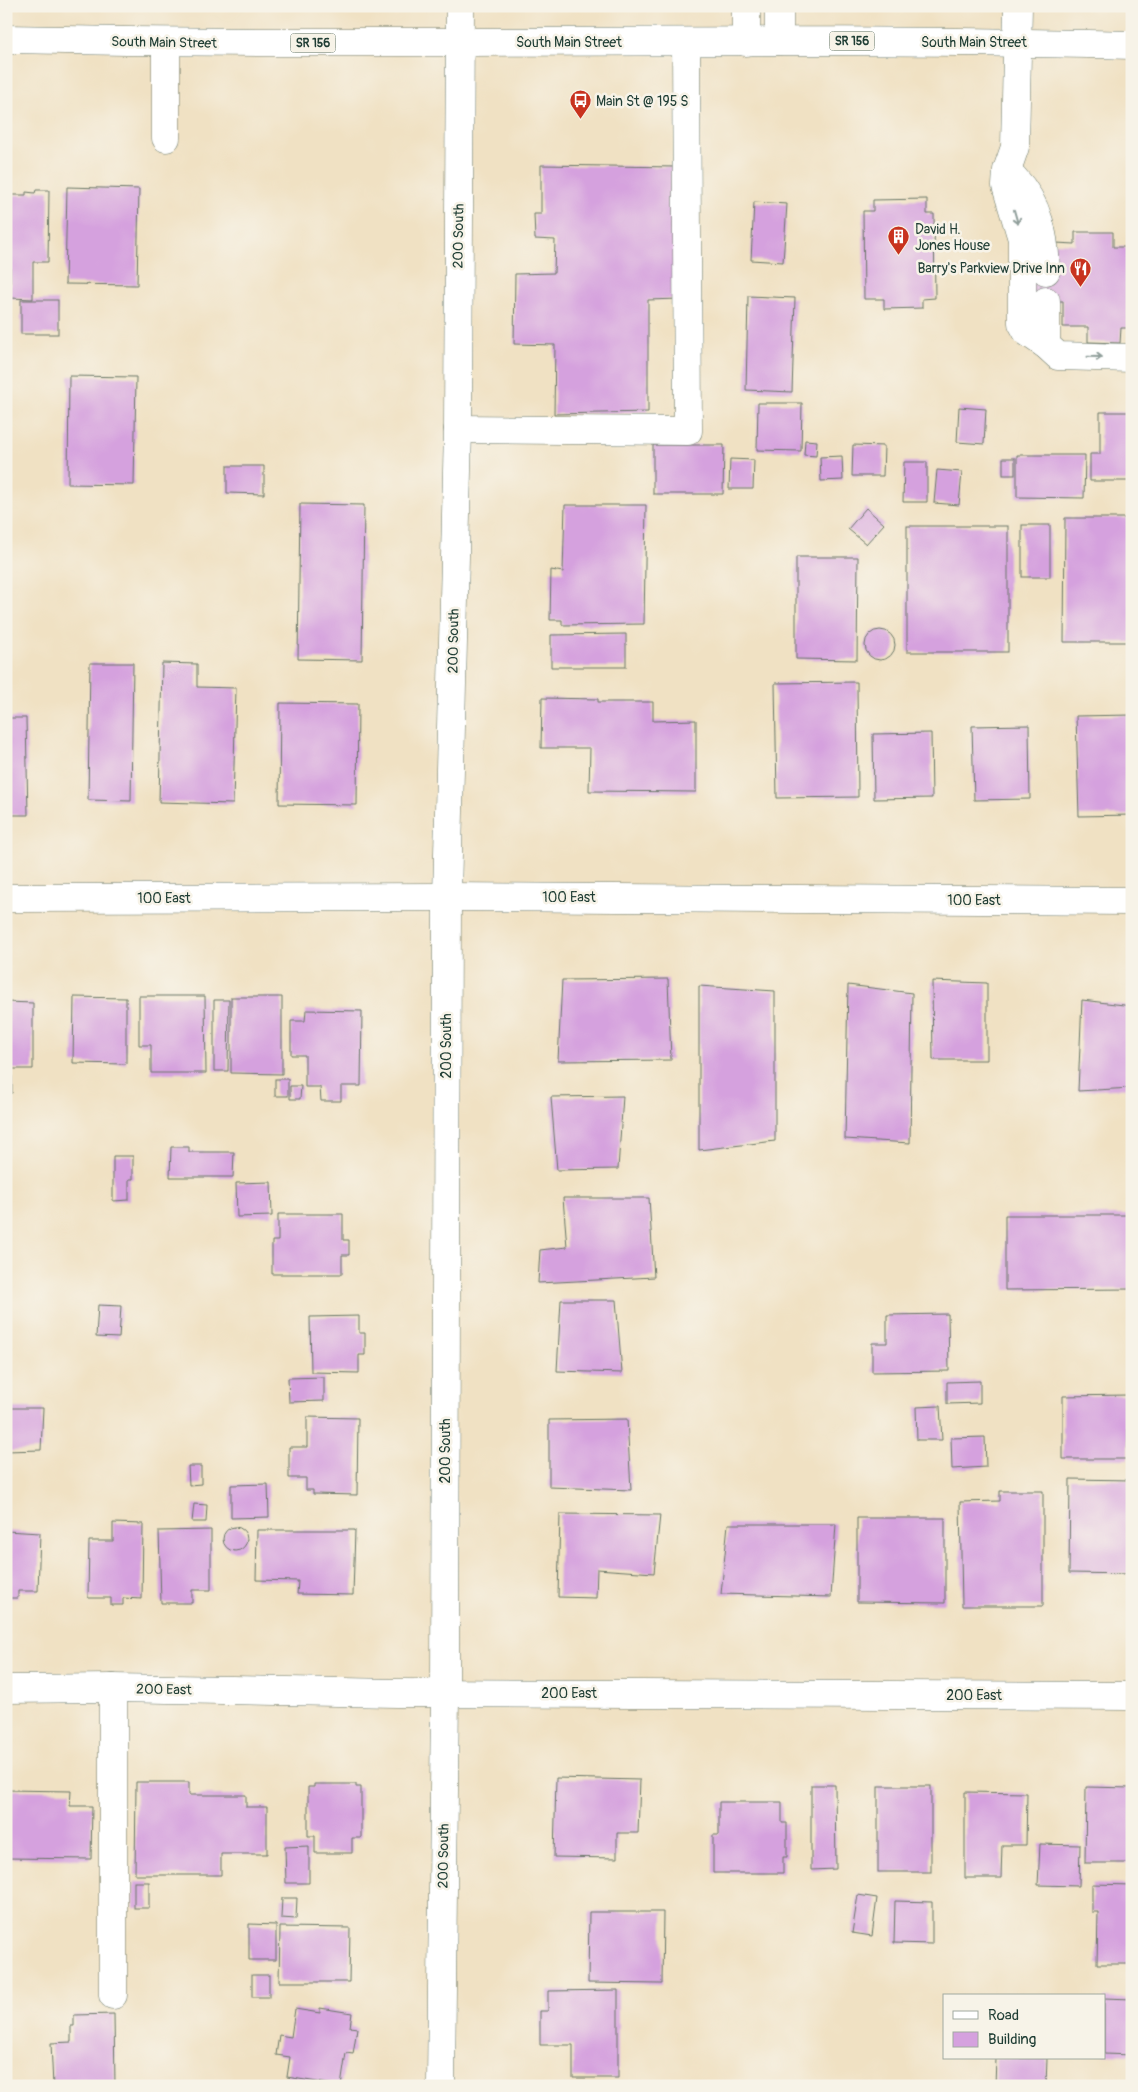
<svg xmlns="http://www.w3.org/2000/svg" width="1138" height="2092" font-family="Pangolin,sans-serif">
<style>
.building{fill:#d5a1de}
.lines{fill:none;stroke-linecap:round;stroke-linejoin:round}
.minor-casing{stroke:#687666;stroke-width:29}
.major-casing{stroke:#687666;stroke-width:29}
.minor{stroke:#fff;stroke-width:28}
.major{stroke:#fff;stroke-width:28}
.oneway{stroke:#8f9e9a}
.labels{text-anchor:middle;stroke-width:5;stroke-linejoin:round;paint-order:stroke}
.shield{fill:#f7f3e8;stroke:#60746a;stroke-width:1}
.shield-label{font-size:12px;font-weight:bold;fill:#1f3d34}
.street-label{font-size:14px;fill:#1f3d34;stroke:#f7f3e8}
.poi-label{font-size:14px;fill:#1f3d34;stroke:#f7f3e8;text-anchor:start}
</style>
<rect width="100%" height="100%" fill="#f7f3e8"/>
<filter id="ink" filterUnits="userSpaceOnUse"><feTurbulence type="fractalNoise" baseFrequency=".02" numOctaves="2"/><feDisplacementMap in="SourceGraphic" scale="10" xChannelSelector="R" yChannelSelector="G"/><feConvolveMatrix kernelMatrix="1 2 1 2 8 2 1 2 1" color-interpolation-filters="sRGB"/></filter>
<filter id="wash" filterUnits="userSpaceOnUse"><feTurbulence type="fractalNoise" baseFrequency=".0096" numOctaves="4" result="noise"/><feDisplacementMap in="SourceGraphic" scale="20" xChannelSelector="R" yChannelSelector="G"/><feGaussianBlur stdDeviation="1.12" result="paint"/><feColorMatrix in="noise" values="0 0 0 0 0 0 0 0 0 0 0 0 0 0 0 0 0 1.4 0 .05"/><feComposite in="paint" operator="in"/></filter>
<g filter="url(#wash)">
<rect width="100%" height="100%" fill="#f0e1c3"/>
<g id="blocks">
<g class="building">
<path d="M541,165L676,167L680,299L648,300V412L554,414L555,345L514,344L515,274L554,273L555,240L535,239L534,214H541Z"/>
<path d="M67,187L139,189L137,285L65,284Z"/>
<path d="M36,190H49L48,262H33V299L10,298V262L6,263V195H26V192L35,193Z"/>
<path d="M927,199V214H934L935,298L922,299V308L884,309V299H864L863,211H873V200Z"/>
<path d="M754,202L787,204L783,262L751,260Z"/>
<path d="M1075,232H1113V247H1132V328H1121L1120,343L1088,342V327H1063V301H1030L1032,272L1056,243L1075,244Z"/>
<path d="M748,296L795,298L792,392L746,390Z"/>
<rect x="21" y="300" width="37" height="34"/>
<path d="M69,376L136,377L134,485L68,484Z"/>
<path d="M758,403H802L801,451L757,450Z"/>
<path d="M959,407L986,409L984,444L957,442Z"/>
<path d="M1100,412H1132V481H1090V454H1100Z"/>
<path d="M805,440L817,441L816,456L804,455Z"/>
<path d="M653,445H724L723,494H653Z"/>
<path d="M853,445L884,446L883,476H852Z"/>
<path d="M1017,455H1085L1084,498L1017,497Z"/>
<path d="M842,456L843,480L821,481L820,457Z"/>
<rect x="1003" y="458" width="12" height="17"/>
<path d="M730,459L754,460L753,489H729Z"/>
<path d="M904,462H927V502H903Z"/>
<path d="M227,466H264V494L227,493Z"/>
<path d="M937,470L962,472L959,505L934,503Z"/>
<path d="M300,504L364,505L362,660L298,659Z"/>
<path d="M565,505H646L644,624L562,625V620H550L551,570L563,572Z"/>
<path d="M866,508L884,524L866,544L848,529Z"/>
<path d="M1065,518H1132V642H1064Z"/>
<rect x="1022" y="525" width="28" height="52"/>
<rect x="907" y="526" width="101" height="126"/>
<path d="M796,557H858L857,660L796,659Z"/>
<circle cx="880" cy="645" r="15"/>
<path d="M626,634V667H551V635Z"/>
<path d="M90,663H133L131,801L88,800Z"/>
<path d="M162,663L197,664V687L236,688L233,804L159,802Z"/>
<path d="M857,682L858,797L777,798L775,683Z"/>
<path d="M542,698L598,699V702H653V721L696,720V792L589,791L590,748H541Z"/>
<path d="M280,703L358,704L357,805L279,804Z"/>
<path d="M1132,715V815L1079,816L1076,716Z"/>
<path d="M6,718H26L28,815H6Z"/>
<path d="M1029,725L1030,799L974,800L972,726Z"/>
<path d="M931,733L932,798L874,799L873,734Z"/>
<path d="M668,979L671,1060L558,1061L562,980Z"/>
<path d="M932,981L987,983V1060H933Z"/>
<path d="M848,985L912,993L910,1143L845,1139Z"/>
<path d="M699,986L775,991V1141L699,1150Z"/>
<path d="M139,996H205L206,1073H151V1045H139Z"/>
<path d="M74,997L126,998V1064L73,1063Z"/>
<path d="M231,997H282V1074L231,1073Z"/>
<path d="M214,1000H229L228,1071H214Z"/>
<path d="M1082,1000L1132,1006V1088L1078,1091Z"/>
<path d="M6,1002L33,1003V1069H12V1093H6Z"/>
<path d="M306,1010L362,1011L361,1086H341V1101H321L320,1087H305V1055H291V1021H305Z"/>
<rect x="275" y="1079" width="13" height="17"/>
<path d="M290,1086H301L300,1099H290Z"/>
<path d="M623,1096L618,1169L557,1170L551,1097Z"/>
<path d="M171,1147H189V1152H234L233,1177H170Z"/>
<path d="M113,1156H133V1179H129V1200L113,1201Z"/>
<path d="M271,1182L272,1216L237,1217L236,1183Z"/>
<path d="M563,1198H649L654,1277L538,1283L540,1250L567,1247Z"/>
<path d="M278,1214H343V1240H349V1255H342V1274H272V1241H278Z"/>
<path d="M1005,1215H1132V1289L1005,1290Z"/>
<path d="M561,1300H616L622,1373L557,1371Z"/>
<path d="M98,1305L121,1306L119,1338L96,1337Z"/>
<path d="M948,1314L949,1371L872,1372V1343H887V1315Z"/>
<path d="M359,1316V1333H365V1355H359V1373L311,1372L310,1317Z"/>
<path d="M324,1377V1401L289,1402L288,1378Z"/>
<path d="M980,1381V1403L947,1404V1382Z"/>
<path d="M1128,1395V1459H1063V1396Z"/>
<path d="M940,1406L942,1440H917L916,1407Z"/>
<path d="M6,1408H43L41,1450L6,1451Z"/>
<path d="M307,1417L358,1418L357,1495L313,1494V1490H306V1478H289V1447H307Z"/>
<path d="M627,1419L631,1490L549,1487V1420Z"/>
<path d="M985,1437L986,1467L952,1469L951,1438Z"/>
<path d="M188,1466H201V1484L189,1485Z"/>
<path d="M1070,1479L1132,1480L1131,1574L1069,1573Z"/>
<path d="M268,1484L269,1517L231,1518V1485Z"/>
<path d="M1000,1491H1043V1606H962L960,1502L1000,1501Z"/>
<path d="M194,1504L207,1505L206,1522H192Z"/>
<path d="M560,1514L660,1515L654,1573L597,1569L596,1598L558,1597Z"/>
<path d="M857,1518H945V1603L857,1602Z"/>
<path d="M113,1523L143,1524L142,1599L123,1598V1605H111V1598H88L89,1541H113Z"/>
<path d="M728,1524H836L831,1597L721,1594Z"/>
<circle cx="235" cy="1539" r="12"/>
<path d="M211,1530V1590H192V1603H161L159,1531Z"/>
<path d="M257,1530H355L353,1595L297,1594L298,1581L256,1580Z"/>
<path d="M6,1531L40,1533L38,1591H18V1598H6Z"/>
<path d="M556,1778L640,1780L638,1833H617V1858L554,1857Z"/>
<path d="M136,1782H189V1795H246V1807H267V1854H221V1875H135Z"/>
<path d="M314,1784H356V1787H361V1838H352V1853H315V1836H308V1787H314Z"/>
<path d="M811,1785H835L836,1869L811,1870Z"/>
<rect x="878" y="1786" width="53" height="86"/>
<path d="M1086,1787L1132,1788V1863H1085Z"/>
<path d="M6,1790L71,1791L70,1806H92L91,1859L6,1858Z"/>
<path d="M965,1792L1027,1793L1026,1845H1002L1001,1878H965Z"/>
<path d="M719,1802H782V1823H787V1857H783V1873H713V1835H719Z"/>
<path d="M1040,1844L1080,1845L1079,1886L1038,1885Z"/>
<path d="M309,1846V1883H286L285,1847Z"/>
<rect x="134" y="1882" width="15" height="26"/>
<path d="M1092,1884L1132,1885V1964H1097L1098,1912H1092Z"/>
<path d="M858,1895L877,1898L872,1936L852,1933Z"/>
<path d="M282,1898H297L296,1919L281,1918Z"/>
<path d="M895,1901L932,1902V1944L894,1943Z"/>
<path d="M589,1912H663L662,1984L588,1983Z"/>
<path d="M249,1924L276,1925V1960H249Z"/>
<path d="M280,1927L350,1928L349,1982H279Z"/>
<rect x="252" y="1975" width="17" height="22"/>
<path d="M618,1990V2078H573V2045H540V2011H548V1991Z"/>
<path d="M1104,1998L1132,1999V2055L1104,2054Z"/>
<path d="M320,2008L352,2013L350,2027L357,2028L353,2054L346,2053L341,2086L287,2077L290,2057L276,2055L279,2035L291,2037L295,2009L320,2013Z"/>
<path d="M114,2014L115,2086H53L51,2043L71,2042V2026H74V2015Z"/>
<path d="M996,2058H1047L1046,2086H995Z"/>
</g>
</g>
</g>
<g filter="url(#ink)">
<use href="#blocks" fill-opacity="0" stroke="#687666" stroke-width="1"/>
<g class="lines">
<defs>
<g id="minor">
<path d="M746,6V42"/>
<path d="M1018,6L1015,147L1007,170L1006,186L1022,239V323L1027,332L1046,345"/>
<path d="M779,41V6"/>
<path d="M166,43V138"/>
<path d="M1014,178C1039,204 1045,237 1046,271"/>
<path d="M1046,301V345L1058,356L1132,358"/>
<path d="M458,429L688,431L686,42"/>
<path d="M6,898L447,897L1132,901"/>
<path d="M6,1689L113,1688L397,1693L1132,1696"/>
<path d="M113,1995V1688"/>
<path d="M441,2086L445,1693L447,897L458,429L460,6"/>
</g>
<path id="major" d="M6,39C381,47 757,36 1132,45"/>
</defs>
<use href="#minor" class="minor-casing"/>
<use href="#major" class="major-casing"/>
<use href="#minor" class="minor"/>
<use href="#major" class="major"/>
</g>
<defs><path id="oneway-shaft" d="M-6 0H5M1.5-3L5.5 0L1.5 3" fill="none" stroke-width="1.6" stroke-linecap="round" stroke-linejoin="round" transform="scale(1.25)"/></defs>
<g class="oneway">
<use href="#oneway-shaft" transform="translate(1016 217) rotate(74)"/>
<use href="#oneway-shaft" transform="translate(1095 357) rotate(1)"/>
</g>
</g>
<defs>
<symbol id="bus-pin" viewBox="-11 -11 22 30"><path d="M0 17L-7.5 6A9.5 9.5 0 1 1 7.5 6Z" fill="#c8321e" stroke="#f7f3e8"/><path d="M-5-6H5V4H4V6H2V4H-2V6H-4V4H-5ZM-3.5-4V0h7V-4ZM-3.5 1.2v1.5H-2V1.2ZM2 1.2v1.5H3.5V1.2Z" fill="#fff"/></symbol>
<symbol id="building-pin" viewBox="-11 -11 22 30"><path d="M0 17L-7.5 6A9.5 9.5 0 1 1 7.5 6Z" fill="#c8321e" stroke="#f7f3e8"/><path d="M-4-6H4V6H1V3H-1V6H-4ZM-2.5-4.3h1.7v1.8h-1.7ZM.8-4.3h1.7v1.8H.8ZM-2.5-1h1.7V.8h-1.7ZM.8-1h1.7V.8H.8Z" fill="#fff"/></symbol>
<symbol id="restaurant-pin" viewBox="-11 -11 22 30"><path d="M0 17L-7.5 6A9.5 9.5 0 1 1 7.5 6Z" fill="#c8321e" stroke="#f7f3e8"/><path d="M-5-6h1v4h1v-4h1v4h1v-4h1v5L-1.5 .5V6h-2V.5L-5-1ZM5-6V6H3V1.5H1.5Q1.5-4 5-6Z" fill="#fff"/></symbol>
</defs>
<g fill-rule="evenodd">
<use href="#bus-pin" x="568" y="88" width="25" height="34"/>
<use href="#building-pin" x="886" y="224" width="25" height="34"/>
<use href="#restaurant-pin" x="1068" y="256" width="25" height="34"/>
</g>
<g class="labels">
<g class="shield">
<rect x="829.5" y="31.5" width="45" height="19" rx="4"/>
<rect x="290.5" y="33.5" width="45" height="19" rx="4"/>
</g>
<g class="shield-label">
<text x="852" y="45">SR 156</text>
<text x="313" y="47">SR 156</text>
</g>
<g class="street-label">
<text transform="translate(164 42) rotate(1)" y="5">South Main Street</text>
<text x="569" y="47">South Main Street</text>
<text x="974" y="47">South Main Street</text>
<text transform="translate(458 236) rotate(-89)" y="5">200 South</text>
<text transform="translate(453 641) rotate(-89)" y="5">200 South</text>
<text x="569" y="902">100 East</text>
<text x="164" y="903">100 East</text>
<text x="974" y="905">100 East</text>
<text transform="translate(446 1046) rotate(-90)" y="5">200 South</text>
<text transform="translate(445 1451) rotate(-90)" y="5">200 South</text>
<text transform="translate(164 1689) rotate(1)" y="5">200 East</text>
<text x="569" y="1698">200 East</text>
<text x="974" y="1700">200 East</text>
<text transform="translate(443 1856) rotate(-89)" y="5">200 South</text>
</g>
<g class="poi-label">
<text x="596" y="106">Main St @ 195 S</text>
<text x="915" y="234">David H.<tspan x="915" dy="16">Jones House</tspan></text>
<text x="1065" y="273" text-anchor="end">Barry's Parkview Drive Inn</text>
</g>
</g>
<rect width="1138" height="2092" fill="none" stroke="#f7f3e8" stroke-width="25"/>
<rect x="943" y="1994" width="162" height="65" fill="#f7f3e8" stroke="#a1aaa0"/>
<rect x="953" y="2011" width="25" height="8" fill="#ffffff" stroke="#a1aaa0"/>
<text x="988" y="2020" font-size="15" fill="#1f3d34">Road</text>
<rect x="953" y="2032" width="25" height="15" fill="#d5a1de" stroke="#a1aaa0"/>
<text x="988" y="2044" font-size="15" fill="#1f3d34">Building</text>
</svg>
